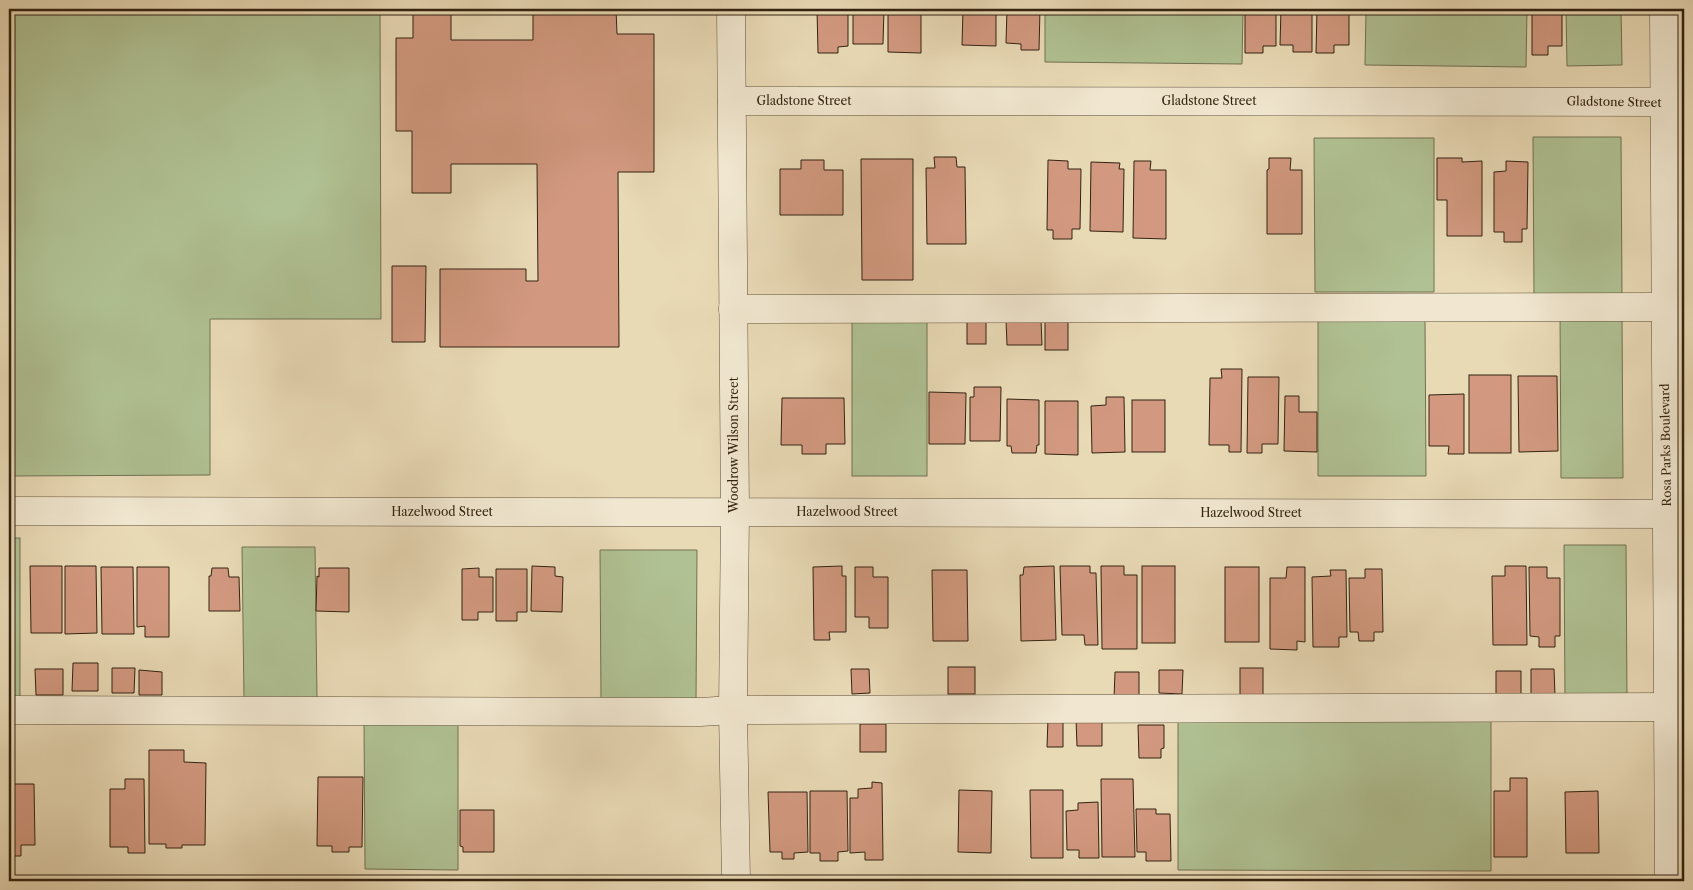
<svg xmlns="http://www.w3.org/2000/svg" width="1693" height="890" font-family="'Libre Caslon Text',serif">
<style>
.grass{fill:#b0c193;stroke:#727252}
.building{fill:#d29980;stroke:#332311}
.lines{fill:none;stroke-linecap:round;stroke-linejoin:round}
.minor-casing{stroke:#60513a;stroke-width:29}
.minor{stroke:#f1e7d0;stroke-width:28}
.labels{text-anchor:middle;stroke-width:4;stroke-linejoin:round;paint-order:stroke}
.street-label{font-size:12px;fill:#332311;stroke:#f1e7d0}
</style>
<rect width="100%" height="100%" fill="#e9dab6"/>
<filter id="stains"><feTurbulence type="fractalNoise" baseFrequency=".004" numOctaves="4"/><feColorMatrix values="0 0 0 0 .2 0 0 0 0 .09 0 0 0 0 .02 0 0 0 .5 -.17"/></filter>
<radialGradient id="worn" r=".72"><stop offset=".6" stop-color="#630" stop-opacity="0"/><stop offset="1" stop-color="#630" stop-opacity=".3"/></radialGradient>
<g class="grass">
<path d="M9,9H380L381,319H210V475L9,476Z"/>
<path d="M1045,9H1243L1242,64L1045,62Z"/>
<path d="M1366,9H1527L1526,67L1365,65Z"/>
<path d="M1566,9H1621L1622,65L1567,66Z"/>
<path d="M1533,137H1621L1622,298H1534Z"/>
<path d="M1314,138H1434V292H1315Z"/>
<path d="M1560,316H1622L1623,478H1561Z"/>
<rect x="852" y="320" width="75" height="156"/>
<path d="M1318,320H1425L1426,476H1318Z"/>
<rect x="9" y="538" width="11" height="167"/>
<path d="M1564,545H1626L1627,698L1565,699Z"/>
<path d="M242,547H315L317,699H244Z"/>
<path d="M600,550H697L696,701L601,700Z"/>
<path d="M1178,718L1491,719V871L1178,870Z"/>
<path d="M364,720H458V870L365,869Z"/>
</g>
<g class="building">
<path d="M413,9H451V40H533V9H616L617,34H654V172H618L619,347H440V269H526V281H538L537,164H451V193H412V131H396V38H413Z"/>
<path d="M817,9H848V46L838,47V53H818Z"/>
<path d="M853,9H884L883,44H853Z"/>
<path d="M888,9H921V53L888,52Z"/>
<path d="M963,9H996V46L962,45Z"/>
<path d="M1007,9H1040L1039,50H1021V44L1006,43Z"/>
<path d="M1245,9H1276V46H1263V53H1245Z"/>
<path d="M1281,9H1312V52H1293V45H1280Z"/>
<path d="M1317,9H1349V45H1334V53H1316Z"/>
<path d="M1532,9H1562V46H1548V55H1532Z"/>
<path d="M934,157H956L957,167H965L966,244H927L926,168H935Z"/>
<path d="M1269,158H1291L1290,170H1302V234H1267V170L1269,169Z"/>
<path d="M1437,158H1462V162L1482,161V236H1447V200H1437Z"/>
<path d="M861,159H913V280H862Z"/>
<path d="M801,160H824V170H843V215H780V169H801Z"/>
<path d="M1048,160L1068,161V169H1081L1080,229H1072V239H1053V230H1047Z"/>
<path d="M1134,161H1151L1150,170H1166V239L1133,238Z"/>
<path d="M1506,161L1528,162L1527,229H1522V242H1504V232H1494V172L1506,171Z"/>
<path d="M1091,162L1120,163L1119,169H1124L1123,232L1090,231Z"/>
<path d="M392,266H426L425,342H392Z"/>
<rect x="967" y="320" width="19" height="24"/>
<path d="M1006,320H1041L1042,345H1007Z"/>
<rect x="1045" y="322" width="23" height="28"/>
<path d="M1221,369H1242L1241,452H1229V445H1209L1210,378H1222Z"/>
<rect x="1469" y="375" width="42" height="78"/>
<path d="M1518,376H1557L1558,451L1519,452Z"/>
<path d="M1248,377H1279L1278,444H1262V453H1247Z"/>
<path d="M974,387H1001L1000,441H970V397H974Z"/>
<path d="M929,392L966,393L965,444H929Z"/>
<path d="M1464,394V454H1448L1449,446H1429V395Z"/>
<path d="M1285,396H1299V412H1317V452L1284,451Z"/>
<path d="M1106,397H1124L1125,452L1092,453L1091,406L1106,405Z"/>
<path d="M782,398H844L845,444H826V454H802V445H781Z"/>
<path d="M1007,399L1039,400V445H1037L1036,453H1012L1011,446H1007Z"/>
<rect x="1132" y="400" width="33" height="52"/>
<path d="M1045,401H1078V455L1045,454Z"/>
<path d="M30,566H62V633H31Z"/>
<path d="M65,566H96L97,633L65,634Z"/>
<path d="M532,566L555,567V576L563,577L562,612L531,611Z"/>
<path d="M842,566V576H846V632H829L830,640H814L813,567Z"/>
<path d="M1054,566L1056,640L1021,641L1020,575H1023L1024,567Z"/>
<path d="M1060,566H1090V573H1096L1098,645H1085L1084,635H1062Z"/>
<path d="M1101,566H1124V575H1137V649H1102Z"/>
<rect x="1142" y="566" width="33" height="77"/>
<path d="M1505,566H1526L1527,645H1493L1492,576H1505Z"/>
<path d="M101,567H133L134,634H102Z"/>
<path d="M137,567H169V637H145V626L137,627Z"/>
<path d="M855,567H873V577H888V628H869V617H855Z"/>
<rect x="1225" y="567" width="34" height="75"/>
<path d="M1287,567H1305V642L1297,641V650L1270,649V578H1286Z"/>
<path d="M1529,567H1547V578H1560V636H1555V647H1539V637L1530,636Z"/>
<path d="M212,568H228L229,577H239L240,611H209V576H211Z"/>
<path d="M319,568H349V612L316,611L317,576L319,577Z"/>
<path d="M479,568V577H493V612H478V620H462V569Z"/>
<path d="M496,569H527V612H517V621H496Z"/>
<path d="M1365,569H1382L1383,632H1374V641H1359L1358,632H1350L1349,578H1365Z"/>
<path d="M932,570H967L968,641H933Z"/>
<path d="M1330,570H1346L1347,637H1339V647H1313L1312,577L1331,576Z"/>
<path d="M73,663H98V691H72Z"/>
<rect x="948" y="667" width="27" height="27"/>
<path d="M112,668H135L134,693H112Z"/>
<rect x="1240" y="668" width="23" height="27"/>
<path d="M35,669H63V695H36Z"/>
<path d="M851,669H869L870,693L852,694Z"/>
<path d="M1531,669H1554L1555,696L1531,697Z"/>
<path d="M139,670L162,672V695H139Z"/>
<path d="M1159,670H1183L1182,694L1159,693Z"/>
<path d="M1496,671H1521V699L1496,698Z"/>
<path d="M1115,672H1139V698H1114Z"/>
<path d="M1048,719L1063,720V747H1047Z"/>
<path d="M1076,719H1102V746H1077Z"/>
<rect x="860" y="724" width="26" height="28"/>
<path d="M1138,725H1164V748L1161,749V758H1139Z"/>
<path d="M149,750H184V762L206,763L205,845H182V848H166V844H149Z"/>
<path d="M318,777H363L362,847H349V852H332V846H317Z"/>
<path d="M1510,778H1527V857H1494V791H1510Z"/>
<path d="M125,779H144L145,853H128V847H110V789H125Z"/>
<path d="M1101,779H1133L1135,857H1102Z"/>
<path d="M872,782L882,783L883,860H865V852L850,853V798H858V789L872,788Z"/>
<path d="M9,784H34L35,845H21V856H9Z"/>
<path d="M959,790L992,791L991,853L958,852Z"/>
<path d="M1030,790H1063V858H1031Z"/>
<path d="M810,791H847L848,851L838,852V861H820V853H810Z"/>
<path d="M1598,791L1599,853H1566L1565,792Z"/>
<path d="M768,792H807L808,852L794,853V859H782V852H770Z"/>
<path d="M1098,802L1099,858H1079V850H1067L1066,811L1078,810V803Z"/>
<path d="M1136,809H1156V814H1170L1171,861H1146V852H1137Z"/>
<path d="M460,810H494V852H463V847L460,846Z"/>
</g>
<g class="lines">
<defs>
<g id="minor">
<path d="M731,9L735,512L733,710L736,881"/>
<path d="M1664,9L1669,881"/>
<path d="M732,101L1664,102L1684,110"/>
<path d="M733,309L1664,307"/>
<path d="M9,511L1684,514"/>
<path d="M9,710L700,712L733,710L1668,707"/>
</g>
</defs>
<use href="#minor" class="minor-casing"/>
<use href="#minor" class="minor"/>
</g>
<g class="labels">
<g class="street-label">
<text x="804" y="105">Gladstone Street</text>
<text x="1209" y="105">Gladstone Street</text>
<text transform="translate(1614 102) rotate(1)" y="4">Gladstone Street</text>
<text transform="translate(734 445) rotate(-90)" y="4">Woodrow Wilson Street</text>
<text transform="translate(1666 445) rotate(-91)" y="4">Rosa Parks Boulevard</text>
<text x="442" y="516">Hazelwood Street</text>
<text x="847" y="516">Hazelwood Street</text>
<text x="1251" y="517">Hazelwood Street</text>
</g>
</g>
<rect width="1693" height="890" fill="none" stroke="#e9dab6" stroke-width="30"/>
<rect x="10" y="10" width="1673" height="870" fill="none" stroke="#332311" stroke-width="2.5"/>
<rect x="15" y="15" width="1663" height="860" fill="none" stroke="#332311"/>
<rect width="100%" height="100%" filter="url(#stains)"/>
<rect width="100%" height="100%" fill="url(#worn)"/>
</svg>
